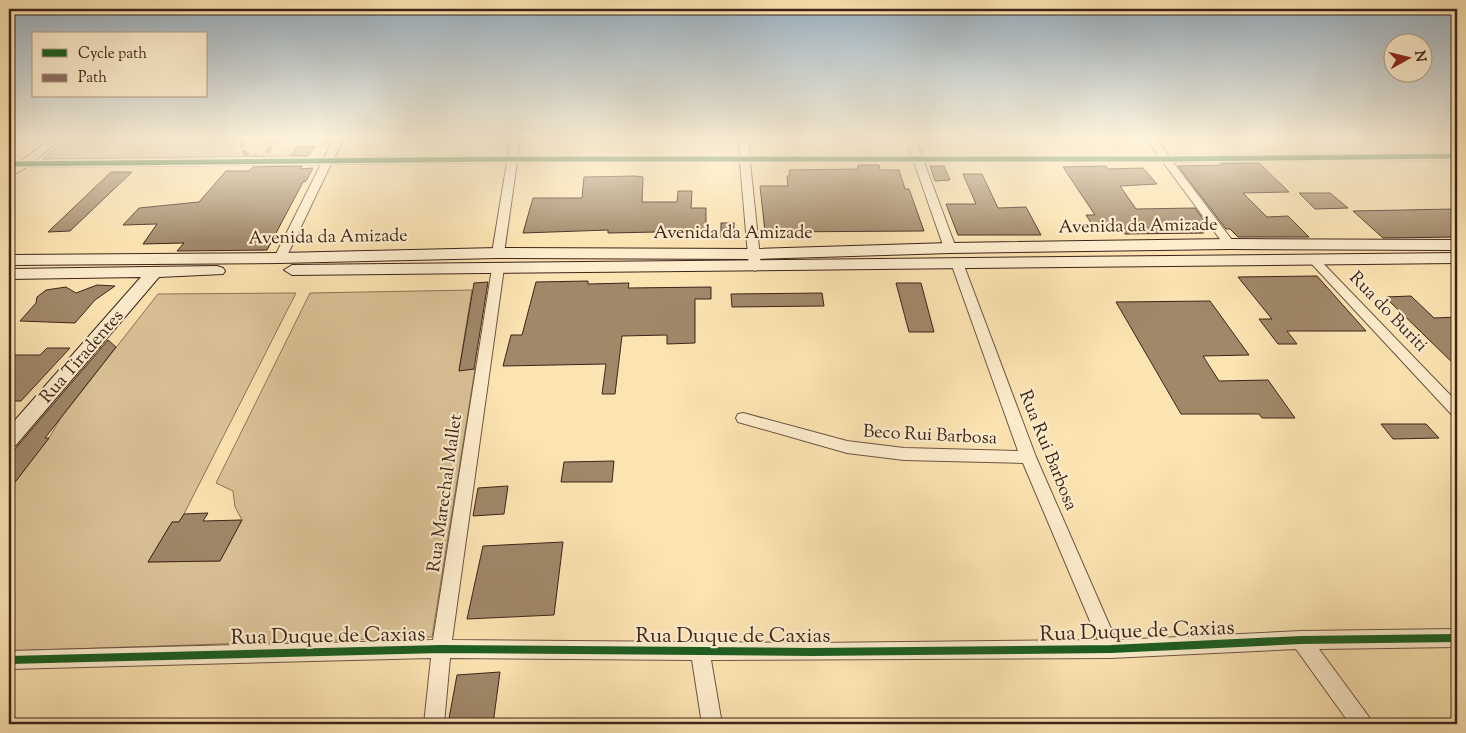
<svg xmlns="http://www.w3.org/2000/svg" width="1466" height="733" font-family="'Sorts Mill Goudy',serif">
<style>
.green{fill:#dcc398;stroke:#8c7459}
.building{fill:#a08869;stroke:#3d241a}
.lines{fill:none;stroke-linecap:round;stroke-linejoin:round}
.street-casing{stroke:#6d5440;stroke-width:2}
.secondary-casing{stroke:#3d241a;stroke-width:2}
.street{fill:#fdedcd;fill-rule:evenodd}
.secondary{fill:#fdedcd;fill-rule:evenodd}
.quiet{stroke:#8d6e63;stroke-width:4;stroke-dasharray:8 4;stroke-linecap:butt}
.cycleway-far1-casing{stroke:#fdedcd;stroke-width:8}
.cycleway-casing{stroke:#fdedcd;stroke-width:11}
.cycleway-far1{stroke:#1b5e20;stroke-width:5}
.cycleway{stroke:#1b5e20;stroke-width:8}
.labels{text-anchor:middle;stroke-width:4.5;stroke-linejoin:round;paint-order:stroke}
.street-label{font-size:18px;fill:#3d241a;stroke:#fdedcd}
.near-street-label{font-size:21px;fill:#3d241a;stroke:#fdedcd}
</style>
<rect width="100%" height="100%" fill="#fce4b2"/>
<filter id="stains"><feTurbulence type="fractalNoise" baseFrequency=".004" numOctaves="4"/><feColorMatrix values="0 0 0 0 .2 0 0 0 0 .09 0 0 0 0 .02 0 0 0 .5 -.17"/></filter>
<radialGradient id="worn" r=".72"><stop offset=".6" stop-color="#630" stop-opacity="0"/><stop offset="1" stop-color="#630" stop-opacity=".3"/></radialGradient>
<g class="green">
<path d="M67,139H328L325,146L297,147L291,156L43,159Z"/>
<path d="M472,290L459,370L475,369L432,637L9,651V490L49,438L60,419L158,294L296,293L184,514L179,522H172L148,562L220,561L242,520L235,507L233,491L216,483L310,293Z"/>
</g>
<g class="building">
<path d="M297,147H315L308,156H291Z"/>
<path d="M1221,163H1259L1289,192L1243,193L1267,217L1288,216L1309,237H1238L1230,229H1226L1178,166L1223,165Z"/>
<path d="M858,165H879L880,170H899L905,189H909L924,231L765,232L760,186H788L787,176H790L789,170L858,169Z"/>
<path d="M302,166L300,169L313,168L306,181L303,182L267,250L177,251L184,243L143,244L157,224L123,225L139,208L199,202L226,171H249L253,167Z"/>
<path d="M930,166H944L950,180L935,181Z"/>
<path d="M1106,166L1108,169L1143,168L1157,184L1120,186L1136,209L1195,208L1210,229H1201L1204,233L1125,234L1122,229H1095L1086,215H1095L1063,167Z"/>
<path d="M111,172H132L70,231L48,232Z"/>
<path d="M963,174H982L998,208L1026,207L1041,235H958L946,204H976Z"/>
<path d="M635,176L643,177L642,202H677L678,191H692L691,208H706V231L608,233V230L523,233L533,198H582L584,177Z"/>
<path d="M1299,193H1330L1348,208L1315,209Z"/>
<path d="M1453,209L1457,213V237L1383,238L1353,211Z"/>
<rect x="721" y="223" width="13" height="14"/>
<path d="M1317,276L1366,331H1287L1297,344H1278L1259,319H1272L1238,277Z"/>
<path d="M588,281V284L629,283L628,288L711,287V299H695V343L667,344V335L622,336L615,394H602L606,364L503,366L511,335H522L536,282Z"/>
<path d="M488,282L474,369L459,371L474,283Z"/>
<path d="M896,283H921L934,332H909Z"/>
<path d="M97,285L115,286L95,300L75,323L20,321L36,303L37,297L46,290L66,287L76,293Z"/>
<path d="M822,293L824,306L732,307L731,294Z"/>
<path d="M1411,296L1434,318L1457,317V367L1385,297Z"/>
<path d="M1210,301L1249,355L1203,356L1219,381L1268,380L1295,418H1262L1259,414H1181L1116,302Z"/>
<path d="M108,340L116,347L45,438H49L9,490V456Z"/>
<path d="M47,348H70L21,401H9V355H40Z"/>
<path d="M1381,424H1426L1439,438L1393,439Z"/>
<path d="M614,461L612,482H561L564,462Z"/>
<path d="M508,486L504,514L473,516L478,488Z"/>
<path d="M208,513L203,521L242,520L220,561L148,562L172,522H179L184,514Z"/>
<path d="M563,542L554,615L467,619L483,546Z"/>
<path d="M500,672L493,724H448L457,675Z"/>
</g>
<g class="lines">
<defs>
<g id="street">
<path d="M51,139H62L34,161L324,158L333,139H343L334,158L508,156L510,139H520L517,156H740L738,139H748L750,156H912L906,139H916L922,156H1159L1146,139H1156L1169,156L1457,153V159L1173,162L1235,244L1229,247L1225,246L1163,162H924L956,248L950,251L944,248L914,162H750L761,267L755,271L749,267L740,162H517L504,253L498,256L492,253L507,162L331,164L286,258L280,262L274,258L321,164L26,167L9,178V170L13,167H9V161H21Z"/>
<path d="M1313,255L1317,257L1457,402V416L1452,415L1309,261L1307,259Z"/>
<path d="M957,259L963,263L1036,457L1116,640L1301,631L1457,629V647L1319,649L1369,717L1372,724H1350L1296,649L1111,658L711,660L722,724H702L692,660L450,658L444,724H424L431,658L9,669V651L433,640L492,268L498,264L504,268L452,640L811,643L1098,640L1023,463L904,460L847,453L738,422L736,418L738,414L743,413L847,441L904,448L1018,451L951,263Z"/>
</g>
<g id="secondary">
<path d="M1229,239L1457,240V250L1229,249L950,253L755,259L498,258L280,263L9,265V255L280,253L498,248L755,249L950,243Z"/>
<path d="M1457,253V263L292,275L284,270L292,265Z"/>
<path d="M217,266L223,268L225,271L223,274L159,277L16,445L9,448V427L141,277L9,279V269Z"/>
</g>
</defs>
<use href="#street" class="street-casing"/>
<use href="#secondary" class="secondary-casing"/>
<use href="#street" class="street"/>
<use href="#secondary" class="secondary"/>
<g class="quiet">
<path d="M240,139L245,154L257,156"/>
<path d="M267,139L273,143L287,139"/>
<path d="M259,162L274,143"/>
</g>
<defs>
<path id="cycleway-far1" d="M9,164L513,159H1166L1457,156"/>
<path id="cycleway" d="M9,660L441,649L811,652L1111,649L1301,640L1457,638"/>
</defs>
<use href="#cycleway-far1" class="cycleway-far1-casing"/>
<use href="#cycleway" class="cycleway-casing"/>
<use href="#cycleway-far1" class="cycleway-far1"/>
<use href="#cycleway" class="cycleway"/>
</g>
<linearGradient id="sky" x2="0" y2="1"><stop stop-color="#96adbe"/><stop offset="0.57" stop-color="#fef3dc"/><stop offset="1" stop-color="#fef3dc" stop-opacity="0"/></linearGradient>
<rect width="1466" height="242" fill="url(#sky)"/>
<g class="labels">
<g class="street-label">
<text transform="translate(1138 225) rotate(-1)" y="6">Avenida da Amizade</text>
<text x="733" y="238">Avenida da Amizade</text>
<text transform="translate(328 236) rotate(-1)" y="6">Avenida da Amizade</text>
<text transform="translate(1389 311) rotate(46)" y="6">Rua do Buriti</text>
<text transform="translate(81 356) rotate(-49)" y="6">Rua Tiradentes</text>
<text transform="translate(930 434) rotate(3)" y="6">Beco Rui Barbosa</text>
<text transform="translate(1049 450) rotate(68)" y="6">Rua Rui Barbosa</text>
<text transform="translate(444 493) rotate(-82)" y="6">Rua Marechal Mallet</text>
</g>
<g class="near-street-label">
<text transform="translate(1137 630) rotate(-2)" y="7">Rua Duque de Caxias</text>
<text transform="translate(328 635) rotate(-1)" y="7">Rua Duque de Caxias</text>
<text x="733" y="642">Rua Duque de Caxias</text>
</g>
</g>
<rect width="1466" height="733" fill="none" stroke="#fce4b2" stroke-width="30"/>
<rect x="10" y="10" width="1446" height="713" fill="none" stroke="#3d241a" stroke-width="2.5"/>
<rect x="15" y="15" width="1436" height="703" fill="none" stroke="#3d241a"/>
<rect x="32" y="32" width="175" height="65" fill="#fdedcd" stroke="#b09d85"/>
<rect x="42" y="49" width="25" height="8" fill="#1b5e20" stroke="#b09d85"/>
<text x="78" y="58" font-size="15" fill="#3d241a">Cycle path</text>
<rect x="42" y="74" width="25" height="8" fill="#8d6e63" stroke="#b09d85"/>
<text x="78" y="82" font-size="15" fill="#3d241a">Path</text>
<g transform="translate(1408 58) rotate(82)"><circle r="24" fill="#fdedcd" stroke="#b09d85"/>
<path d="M0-4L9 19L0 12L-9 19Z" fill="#8f2418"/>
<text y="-8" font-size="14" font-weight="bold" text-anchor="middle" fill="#3d241a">N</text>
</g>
<rect width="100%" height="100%" filter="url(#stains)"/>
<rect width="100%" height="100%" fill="url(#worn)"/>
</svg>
